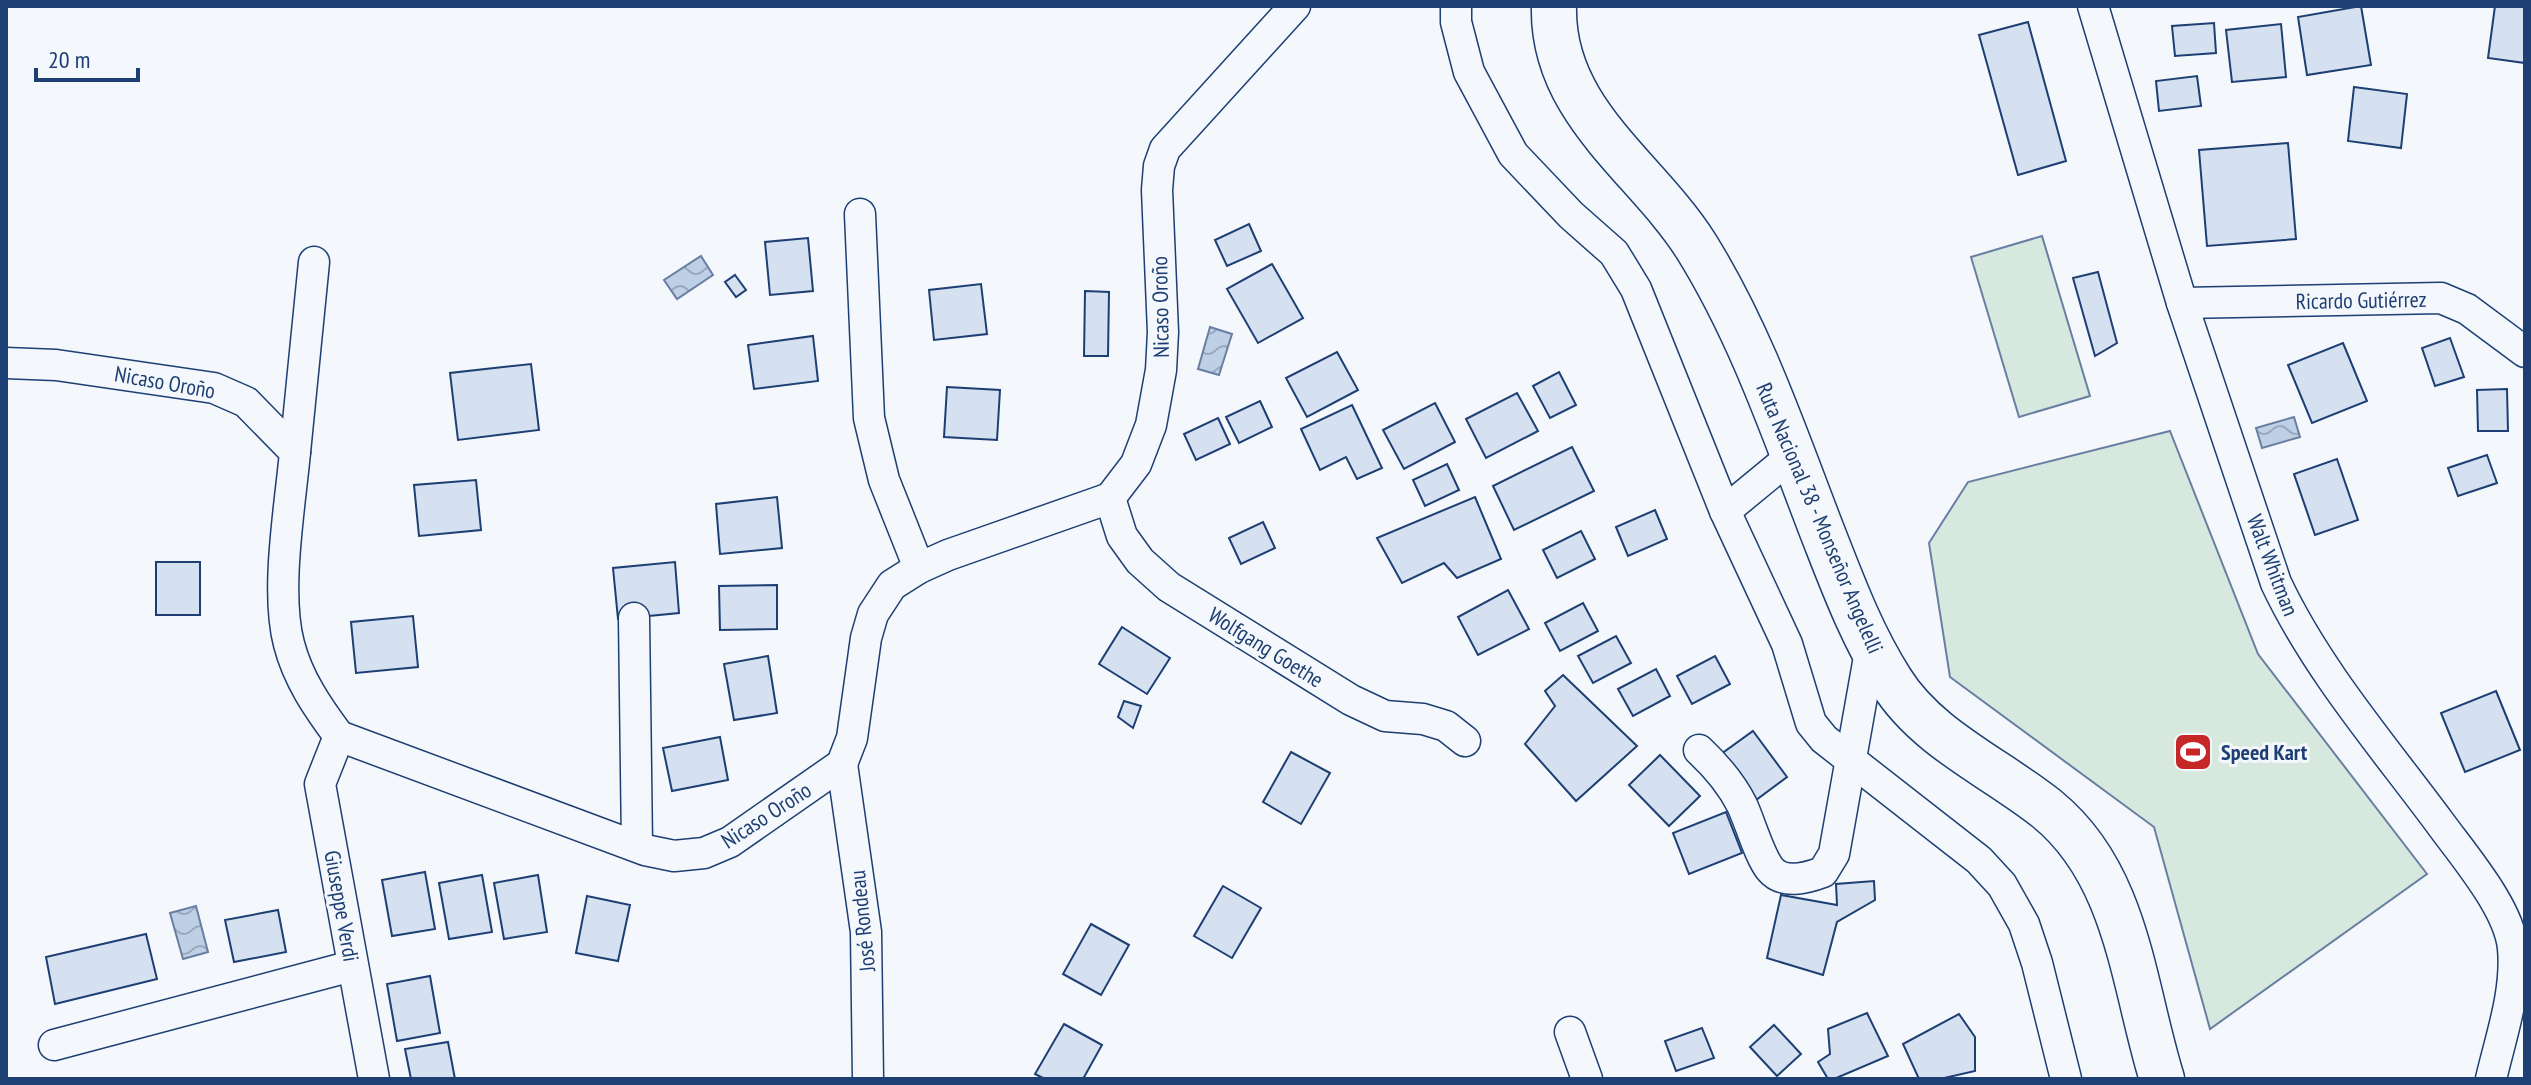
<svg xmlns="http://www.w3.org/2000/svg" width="2531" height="1085" font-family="'PT Sans Narrow',sans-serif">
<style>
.pitch{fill:#d7e8df;stroke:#687fa3;stroke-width:2}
.water{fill:url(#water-waves);stroke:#687fa3;stroke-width:2}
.building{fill:#d5e0f0;stroke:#1d3f73;stroke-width:2}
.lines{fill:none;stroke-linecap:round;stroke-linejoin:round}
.minor-casing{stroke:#1d3f73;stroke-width:33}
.primary-casing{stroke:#1d3f73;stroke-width:47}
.minor{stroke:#f4f7fb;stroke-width:30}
.primary{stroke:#f4f7fb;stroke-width:44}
.labels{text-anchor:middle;stroke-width:6;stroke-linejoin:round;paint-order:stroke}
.street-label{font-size:22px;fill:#1d3f73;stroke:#f4f7fb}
.poi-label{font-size:22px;font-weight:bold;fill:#1d3f73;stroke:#f4f7fb;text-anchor:start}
</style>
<defs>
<pattern id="water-waves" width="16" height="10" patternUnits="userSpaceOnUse" patternTransform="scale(2)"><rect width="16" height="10" fill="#bed0e5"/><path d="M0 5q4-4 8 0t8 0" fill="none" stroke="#9aaabe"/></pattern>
</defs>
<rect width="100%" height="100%" fill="#f4f7fb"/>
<g class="pitch">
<path d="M2042,236L2090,396L2019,417L1971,257Z"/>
<path d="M2170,431L2258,654L2427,874L2210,1029L2154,827L1950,677L1929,543L1968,482Z"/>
</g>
<g class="water">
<path d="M701,256L713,275L677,299L664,280Z"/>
<path d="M1210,327L1232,334L1219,375L1198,369Z"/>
<path d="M2294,417L2300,437L2262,448L2256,428Z"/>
<path d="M196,906L208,952L183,959L170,913Z"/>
</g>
<g class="building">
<path d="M2361,6L2371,65L2307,75L2298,17Z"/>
<path d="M2495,6H2525V63L2488,58Z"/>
<path d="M2028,22L2066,161L2018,175L1979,35Z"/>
<path d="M2214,23L2216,53L2175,56L2172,26Z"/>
<path d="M2281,24L2286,77L2232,82L2226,30Z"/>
<path d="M2197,76L2201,106L2159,111L2156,81Z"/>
<path d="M2354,87L2407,94L2401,148L2348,141Z"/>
<path d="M2288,143L2296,239L2207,246L2199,150Z"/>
<path d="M1249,224L1261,251L1227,266L1215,240Z"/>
<path d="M808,238L813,291L770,295L765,242Z"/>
<path d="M1272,264L1303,318L1258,343L1227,289Z"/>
<path d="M2098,272L2117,343L2095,356L2073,278Z"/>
<path d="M735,275L746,290L736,297L725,282Z"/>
<path d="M981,284L987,334L934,340L929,290Z"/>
<path d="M1085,291L1109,292L1108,356H1084Z"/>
<path d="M813,336L818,381L754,389L748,345Z"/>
<path d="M2450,338L2464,377L2435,386L2422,348Z"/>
<path d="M2343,343L2367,401L2312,423L2288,365Z"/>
<path d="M1337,352L1358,390L1307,417L1286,378Z"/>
<path d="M531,364L539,430L458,440L450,373Z"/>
<path d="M1559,372L1576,405L1550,418L1533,386Z"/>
<path d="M947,387L1000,390L997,440L944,437Z"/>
<path d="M2507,389L2508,431H2478L2477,390Z"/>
<path d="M1517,393L1538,431L1486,458L1466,419Z"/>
<path d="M1260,401L1272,427L1239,443L1226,417Z"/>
<path d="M1435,403L1455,442L1404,469L1383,430Z"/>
<path d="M1352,405L1382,468L1357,479L1346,457L1320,470L1301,429Z"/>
<path d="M1218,418L1230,444L1196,460L1184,434Z"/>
<path d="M1572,447L1594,491L1514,530L1493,486Z"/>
<path d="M2487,455L2497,483L2458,496L2448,468Z"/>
<path d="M2337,459L2358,520L2315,535L2294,474Z"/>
<path d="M1447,464L1459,490L1425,506L1413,480Z"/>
<path d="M476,480L481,530L419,536L414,485Z"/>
<path d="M777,497L782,548L720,554L716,504Z"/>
<path d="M1475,497L1501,559L1457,578L1444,563L1402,583L1377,538Z"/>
<path d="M1655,510L1667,539L1628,556L1616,527Z"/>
<path d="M1263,522L1275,548L1241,564L1229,538Z"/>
<path d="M1581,531L1595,559L1557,578L1543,550Z"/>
<rect x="156" y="562" width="44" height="53"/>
<path d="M675,562L679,613L618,619L613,568Z"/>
<path d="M777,585V629L720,630L719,586Z"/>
<path d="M1508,590L1529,629L1478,655L1458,617Z"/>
<path d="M1583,603L1598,631L1560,651L1545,623Z"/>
<path d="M413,616L418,667L356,673L351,622Z"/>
<path d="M1122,627L1170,658L1147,694L1099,664Z"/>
<path d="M1616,636L1631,663L1593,683L1578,656Z"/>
<path d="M768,656L777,713L734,720L724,664Z"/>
<path d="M1715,656L1730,684L1692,704L1677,676Z"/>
<path d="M1656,669L1670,696L1633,716L1618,689Z"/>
<path d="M1563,675L1637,746L1576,801L1525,744L1555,706L1545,691Z"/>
<path d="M2496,691L2520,750L2465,772L2441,713Z"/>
<path d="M1124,701L1141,706L1133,728L1118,717Z"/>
<path d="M1753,731L1787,777L1752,803L1717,757Z"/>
<path d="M720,737L728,780L672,791L663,748Z"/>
<path d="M1291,752L1330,773L1301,824L1263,802Z"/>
<path d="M1660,755L1700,796L1669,826L1629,785Z"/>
<path d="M1726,812L1742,853L1689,874L1673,833Z"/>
<path d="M425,872L435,929L392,936L382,880Z"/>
<path d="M482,875L492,932L449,939L439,883Z"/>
<path d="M538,875L547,932L504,939L494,883Z"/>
<path d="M1874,881L1875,900L1837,922L1823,975L1767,958L1781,895L1837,905L1836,884Z"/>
<path d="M1223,886L1261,908L1232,958L1194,936Z"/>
<path d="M587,896L630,905L618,961L576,953Z"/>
<path d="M278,910L286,952L234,962L225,920Z"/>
<path d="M1091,924L1129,945L1101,995L1063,974Z"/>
<path d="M146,934L157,979L55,1004L46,957Z"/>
<path d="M430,976L440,1033L397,1041L387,984Z"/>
<path d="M1867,1013L1888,1056L1834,1079H1828L1818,1062L1830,1054L1828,1029Z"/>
<path d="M1959,1014L1975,1037V1071L1940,1079H1919L1903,1044Z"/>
<path d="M1064,1024L1102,1045L1083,1079H1045L1035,1074Z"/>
<path d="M1774,1025L1801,1054L1777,1076L1750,1047Z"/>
<path d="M1702,1028L1714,1058L1676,1071L1665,1041Z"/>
<path d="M448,1042L455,1079H411L405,1049Z"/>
</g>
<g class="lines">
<defs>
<g id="minor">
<path d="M1456,6V22L1469,72L1513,154L1571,215L1614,253L1636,289L1725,511L1787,644L1811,723L1824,739L1979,860L2002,885L2024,924L2037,963L2066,1079"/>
<path d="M2093,6L2182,303L2276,583C2317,670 2383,746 2440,823C2464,856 2509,908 2513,948C2517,992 2501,1036 2491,1079"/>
<path d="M860,214L869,418L884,480L919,568"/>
<path d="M2182,303L2441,298L2467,309L2525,352"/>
<path d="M6,363L56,365L214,388L246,402L295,452C290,507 275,591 289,644C298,679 318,708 339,736L645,850L674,856L704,853L730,842L842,764L852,738L866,638L873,614L892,585L919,568L948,555L1110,498L1136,464L1151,425L1161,370L1163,332L1157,190L1159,166L1165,149L1295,6"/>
<path d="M295,452L314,262"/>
<path d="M1110,498L1122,536L1140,561L1169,587L1351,700L1385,716L1423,719L1446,726L1465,741"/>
<path d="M1725,511L1793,455"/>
<path d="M634,618L637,846"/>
<path d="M339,736L320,784L374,1079"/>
<path d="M1699,750C1716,766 1731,783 1742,805C1750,822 1759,855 1770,869C1783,885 1807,878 1823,872L1834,854L1871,646"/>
<path d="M842,764L866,932L868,1079"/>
<path d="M1570,1032L1587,1079"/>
<path d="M54,1045L352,966"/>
</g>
<path id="primary" d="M1554,6C1551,111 1646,167 1696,246C1751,334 1785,435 1822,531C1842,582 1861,634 1891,681C1927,739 1996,768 2047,809C2128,875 2133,986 2162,1079"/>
</defs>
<use href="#minor" class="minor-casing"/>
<use href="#primary" class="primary-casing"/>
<use href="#minor" class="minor"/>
<use href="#primary" class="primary"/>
</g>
<defs>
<symbol id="stadium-square" viewBox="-11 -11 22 22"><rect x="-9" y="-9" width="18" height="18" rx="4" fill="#c62828" stroke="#f4f7fb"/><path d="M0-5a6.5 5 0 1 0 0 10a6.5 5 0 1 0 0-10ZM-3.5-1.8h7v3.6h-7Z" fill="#fff"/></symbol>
</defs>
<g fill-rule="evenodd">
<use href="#stadium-square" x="2171" y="730" width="44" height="44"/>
</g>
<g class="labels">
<g class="street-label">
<text transform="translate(2361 300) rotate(-1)" y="8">Ricardo Gutiérrez</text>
<text transform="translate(1160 307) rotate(-91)" y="8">Nicaso Oroño</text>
<text transform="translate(165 382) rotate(10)" y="8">Nicaso Oroño</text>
<text transform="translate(1820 518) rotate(67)" y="8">Ruta Nacional 38 - Monseñor Angelelli</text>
<text transform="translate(2273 565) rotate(69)" y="8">Walt Whitman</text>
<text transform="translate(1266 647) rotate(32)" y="8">Wolfgang Goethe</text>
<text transform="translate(766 815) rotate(-33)" y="8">Nicaso Oroño</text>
<text transform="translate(342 906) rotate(80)" y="8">Giuseppe Verdi</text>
<text transform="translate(862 921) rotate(-96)" y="8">José Rondeau</text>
</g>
<g class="poi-label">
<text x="2221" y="760">Speed Kart</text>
</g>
</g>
<rect width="2531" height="1085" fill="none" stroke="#1d3f73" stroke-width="16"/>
<path d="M36 68v12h102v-12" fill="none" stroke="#1d3f73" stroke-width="4"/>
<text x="48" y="68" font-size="24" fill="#1d3f73" stroke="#f4f7fb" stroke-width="6" paint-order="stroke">20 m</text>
</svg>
